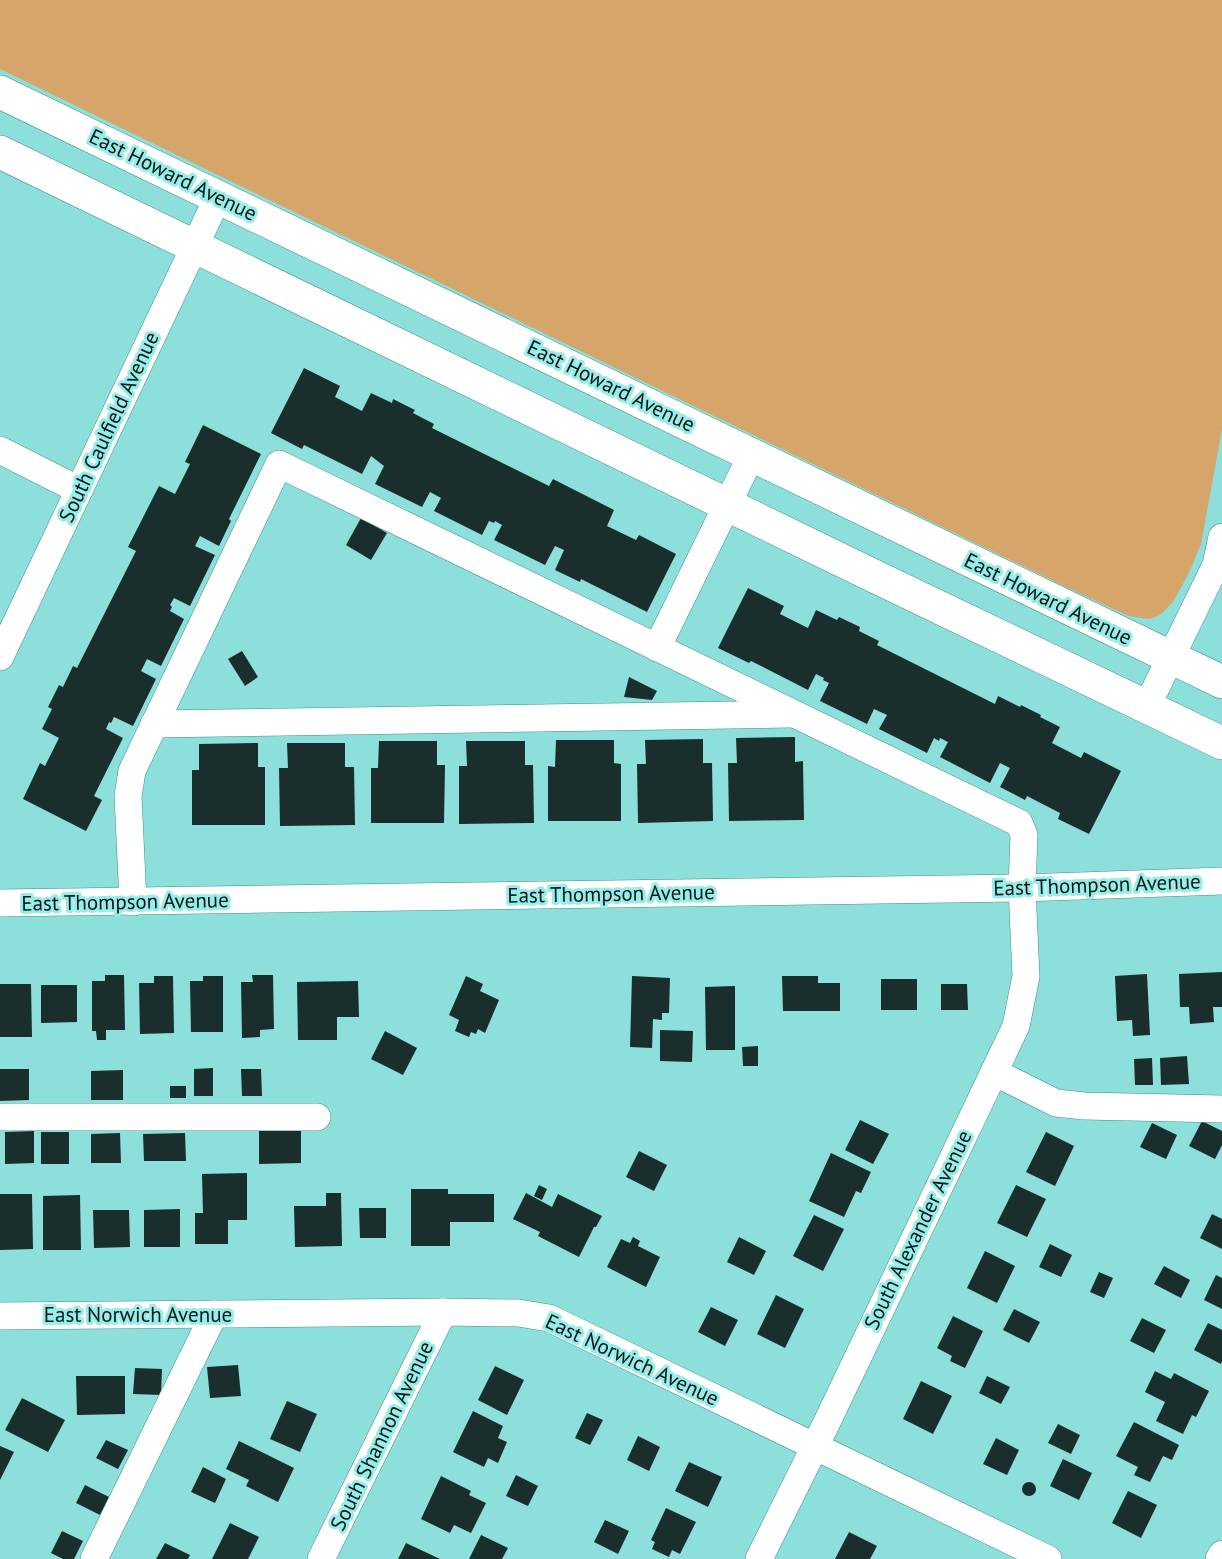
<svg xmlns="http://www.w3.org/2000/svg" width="1222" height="1559" font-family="'PT Sans',sans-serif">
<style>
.green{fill:#d6a569}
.building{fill:#192e2d}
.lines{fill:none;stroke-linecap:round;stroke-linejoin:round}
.minor-casing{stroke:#3c918d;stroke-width:28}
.major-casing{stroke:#3c918d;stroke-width:34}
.minor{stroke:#fff;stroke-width:27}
.major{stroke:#fff;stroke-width:33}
.labels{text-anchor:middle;stroke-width:6;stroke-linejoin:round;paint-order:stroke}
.street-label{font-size:21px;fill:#011a19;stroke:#99ece7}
</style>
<rect width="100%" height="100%" fill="#8cdfda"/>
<path class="green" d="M0,0H1222V429L1201,544L1189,573L1173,602L1160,615L1150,619L1129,616L1068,588L0,69Z"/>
<g class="building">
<path d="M304,368L340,386L335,397L362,411L371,393L392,403L393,399L415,410L413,413L434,424L432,428L549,486L553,479L614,510L607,526L636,540L639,535L676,554L647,612L581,579L580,582L555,570L564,550L555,546L545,565L494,540L502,525L495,521L494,523L489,521L482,535L434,511L441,498L430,492L422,507L375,484L384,466L371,456L362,474L304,445L302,449L271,433Z"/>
<path d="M203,425L261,454L229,519L231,521L219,546L200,536L195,546L215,555L190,606L174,598L170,605L172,607L170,611L184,619L161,666L147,659L141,671L156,679L133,726L114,717L111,723L109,722L106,729L123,738L94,796L102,800L86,831L23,799L40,763L45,766L59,738L42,729L52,709L48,707L59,685L63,687L73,666L77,668L136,551L128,547L159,486L175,494L190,464L185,462Z"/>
<path d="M361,518L387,533L371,560L346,545Z"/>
<path d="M748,588L784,606L780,614L808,628L816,610L837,620L839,617L860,627L859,631L879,641L877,645L995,704L998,696L1020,707L1021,705L1041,715L1040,717L1060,727L1052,743L1081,758L1084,752L1121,771L1089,834L1058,819L1060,813L1027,796L1025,800L1000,787L1010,768L1000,763L990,783L940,757L948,742L940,738L939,741L934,738L927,753L879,729L887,715L874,709L867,724L820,701L829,683L823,680L824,678L816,674L808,690L751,661L749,663L718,648Z"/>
<path d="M242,651L258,677L245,686L228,659Z"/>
<path d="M629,677L657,691L652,700L624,697Z"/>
<path d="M795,737V762L803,761L804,820L729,821L728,763H737L736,738Z"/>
<path d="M703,739V763H712L713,821L638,823L637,764H646L645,740Z"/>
<path d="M556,740H614V763L621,764V821H548V766L555,767Z"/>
<path d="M379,741H437V765H445L444,823H371V768H378Z"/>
<path d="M466,741H525V765H533L534,823L459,824V766H467Z"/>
<path d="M258,743V767H265V825H192V770H199V744Z"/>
<path d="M287,743H345V767H354L355,825L280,826L279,768H288Z"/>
<path d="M1222,972V1007H1213L1214,1022L1190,1024L1189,1007H1180L1179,974Z"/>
<path d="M1147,974L1150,1035L1133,1036L1132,1020L1117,1021L1115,976Z"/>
<path d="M105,975H124L125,1030H106V1040H97L96,1031H92V981H105Z"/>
<path d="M252,975H273L274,1029L260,1030V1037L242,1038L241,982H253Z"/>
<path d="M154,976H173L174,1033L140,1034L139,983H154Z"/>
<path d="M203,976H223V1032H191L190,981H203Z"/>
<path d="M466,976L483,984L480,991L499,1000L485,1033L478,1029L476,1034L471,1032L469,1037L455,1031L459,1020L449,1015Z"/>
<path d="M632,976L670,978L669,1013H662V1020L653,1019L652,1048L630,1047Z"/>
<path d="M782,976H818V983H840V1011H783Z"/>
<rect x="881" y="979" width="36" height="31"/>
<path d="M358,981L359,1017H337V1040H298L297,982Z"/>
<path d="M0,984H31L32,1037H0Z"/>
<path d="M941,984H967L968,1010H941Z"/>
<path d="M41,985H77V1022L41,1023Z"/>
<path d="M735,986V1050H706L705,987Z"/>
<path d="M660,1030L693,1031L692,1062L660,1061Z"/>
<path d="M385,1031L417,1048L403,1075L371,1059Z"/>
<path d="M758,1046V1066H743L742,1047Z"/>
<path d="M1187,1056L1189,1084L1161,1085L1160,1058Z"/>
<path d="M1152,1058L1153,1085H1135L1134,1059Z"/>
<path d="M213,1068V1096H194V1069Z"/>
<path d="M0,1069H29V1100L0,1101Z"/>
<path d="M241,1069H261L262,1096H242Z"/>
<path d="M123,1070V1100H91V1071Z"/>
<rect x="170" y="1086" width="16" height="12"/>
<path d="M860,1120L889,1134L873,1164L845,1150Z"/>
<path d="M1202,1121L1222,1131V1145L1215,1159L1189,1146Z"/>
<path d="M1152,1123L1177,1135L1166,1159L1140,1147Z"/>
<path d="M259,1130H301V1163L259,1164Z"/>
<path d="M34,1131V1163L5,1164V1132Z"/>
<rect x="41" y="1132" width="28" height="32"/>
<path d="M1046,1132L1074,1146L1055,1186L1026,1172Z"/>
<path d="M120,1133L121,1163H91V1134Z"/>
<path d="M185,1133L186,1161H144L143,1134Z"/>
<path d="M639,1151L667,1165L654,1191L626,1177Z"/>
<path d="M831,1153L871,1172L861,1193L856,1191L844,1217L809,1201Z"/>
<path d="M247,1173V1220H228V1244H195V1213H203L202,1174Z"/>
<path d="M539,1185L547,1189L542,1200L534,1196Z"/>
<path d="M1016,1185L1046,1199L1027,1237L997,1223Z"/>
<path d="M411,1189H448V1194H494V1222H450V1246H411Z"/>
<path d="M326,1193H341L342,1246L295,1247L294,1206H326Z"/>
<path d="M526,1193L552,1207L558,1194L602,1216L596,1227H594L579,1257L538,1236L540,1232L513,1219Z"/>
<path d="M0,1194H32L33,1249L0,1250Z"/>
<path d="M80,1195L81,1250H43V1196Z"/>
<path d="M359,1208H386V1238H360Z"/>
<path d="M180,1209V1247H144V1210Z"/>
<path d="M93,1210H129L130,1247L94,1248Z"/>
<path d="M1212,1214L1222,1219V1249L1200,1238Z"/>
<path d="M814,1215L844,1229L823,1271L793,1256Z"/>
<path d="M633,1237L640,1241L638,1246L660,1257L646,1287L607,1267L621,1239L630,1243Z"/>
<path d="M739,1237L766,1251L754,1275L727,1262Z"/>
<path d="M1050,1244L1072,1255L1061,1277L1039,1267Z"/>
<path d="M985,1251L1015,1266L997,1303L967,1288Z"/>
<path d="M1164,1266L1190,1280L1181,1298L1154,1284Z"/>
<path d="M1099,1272L1113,1278L1104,1298L1090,1292Z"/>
<path d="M1216,1275L1222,1278V1309L1204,1300Z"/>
<path d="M776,1295L804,1309L785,1348L757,1334Z"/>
<path d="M711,1307L738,1320L725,1346L698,1332Z"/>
<path d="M1014,1309L1040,1322L1029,1343L1003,1330Z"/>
<path d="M953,1316L983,1331L965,1368L950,1361L952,1356L937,1348Z"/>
<path d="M1142,1318L1166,1330L1154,1353L1130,1341Z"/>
<path d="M1208,1323L1222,1330V1361L1221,1364L1194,1350Z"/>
<path d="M238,1365L241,1396L210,1398L207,1367Z"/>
<path d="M495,1366L524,1380L507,1415L478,1400Z"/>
<path d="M135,1368L162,1369L161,1395L133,1394Z"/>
<path d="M1155,1371L1171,1379L1174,1373L1209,1391L1196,1417L1192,1415L1183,1434L1156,1421L1165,1402L1145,1392Z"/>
<path d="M76,1376H125V1414L77,1415Z"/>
<path d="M987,1376L1010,1387L1001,1404L979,1393Z"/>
<path d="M921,1381L952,1396L933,1434L903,1419Z"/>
<path d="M22,1398L65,1420L48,1452L5,1430Z"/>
<path d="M287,1401L317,1414L300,1452L270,1439Z"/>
<path d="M473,1411L503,1426L498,1438L507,1442L498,1463L488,1458L484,1467L453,1452Z"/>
<path d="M587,1413L603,1420L590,1445L575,1438Z"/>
<path d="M1134,1422L1179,1445L1172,1460L1163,1456L1150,1482L1134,1475L1138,1467L1116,1456Z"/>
<path d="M1058,1424L1080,1435L1071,1454L1048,1443Z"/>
<path d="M638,1436L660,1447L649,1471L627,1460Z"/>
<path d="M996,1438L1019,1450L1007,1475L983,1464Z"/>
<path d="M106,1440L128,1450L118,1469L96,1458Z"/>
<path d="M239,1441L294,1468L278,1502L246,1486L249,1480L226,1469Z"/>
<path d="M0,1446L14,1452L0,1480Z"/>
<path d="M1063,1459L1092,1473L1079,1500L1050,1486Z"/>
<path d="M689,1462L722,1477L708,1507L675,1491Z"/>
<path d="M203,1467L226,1479L215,1503L191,1492Z"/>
<path d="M516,1475L538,1486L528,1506L506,1496Z"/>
<path d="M441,1476L471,1491L469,1495L486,1503L471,1533L454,1525L450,1533L421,1519Z"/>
<circle cx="1029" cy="1489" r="7"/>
<path d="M85,1485L109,1497L100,1515L76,1503Z"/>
<path d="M1128,1491L1157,1505L1141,1538L1112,1523Z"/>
<path d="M666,1508L696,1522L680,1554L672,1550L669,1557L652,1549L655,1542L651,1540Z"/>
<path d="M605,1520L629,1531L618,1554L594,1542Z"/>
<path d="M230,1523L259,1537L248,1559H212Z"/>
<path d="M62,1531L83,1541L74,1559H63L51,1553Z"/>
<path d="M849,1532L877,1546L870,1559H835Z"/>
<path d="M481,1535L508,1548L502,1559H469Z"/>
<path d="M165,1543L190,1555L188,1559H156Z"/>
<path d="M406,1543L440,1559H398Z"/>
</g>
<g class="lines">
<defs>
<g id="minor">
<path d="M0,450L79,490"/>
<path d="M657,648L752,454"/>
<path d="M0,657L218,197"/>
<path d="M1147,706L1216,565L1222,537"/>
<path d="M154,724L790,714"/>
<path d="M133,902L128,796L132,771L279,464L1019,823L1024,835L1022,888L1026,976L1016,1026L828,1420L759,1559"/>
<path d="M0,903L1022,888L1222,881"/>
<path d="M994,1072L1056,1103L1084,1106L1222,1109"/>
<path d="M0,1117H317"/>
<path d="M0,1316L443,1312L518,1313L549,1318L1048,1559"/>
<path d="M94,1559L214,1314"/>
<path d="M321,1559L443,1312"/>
<path d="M1219,1559L1222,1554"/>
</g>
<g id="major">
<path d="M0,92L1222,682"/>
<path d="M0,152L876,577L1222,743"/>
</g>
</defs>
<use href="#minor" class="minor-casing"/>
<use href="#major" class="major-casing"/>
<use href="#minor" class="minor"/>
<use href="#major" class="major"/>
</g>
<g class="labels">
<g class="street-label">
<text transform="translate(173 175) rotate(26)" y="7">East Howard Avenue</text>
<text transform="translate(611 386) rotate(26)" y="7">East Howard Avenue</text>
<text transform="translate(109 427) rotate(-65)" y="7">South Caulfield Avenue</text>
<text transform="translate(1048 599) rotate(26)" y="7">East Howard Avenue</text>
<text transform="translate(1097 885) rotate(-2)" y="7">East Thompson Avenue</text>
<text transform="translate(611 894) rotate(-1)" y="7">East Thompson Avenue</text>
<text transform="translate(125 902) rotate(-1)" y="7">East Thompson Avenue</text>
<text transform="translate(918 1230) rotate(-64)" y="7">South Alexander Avenue</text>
<text x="138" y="1322">East Norwich Avenue</text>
<text transform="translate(632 1360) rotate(25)" y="7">East Norwich Avenue</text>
<text transform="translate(382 1436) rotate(-64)" y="7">South Shannon Avenue</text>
</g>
</g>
</svg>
